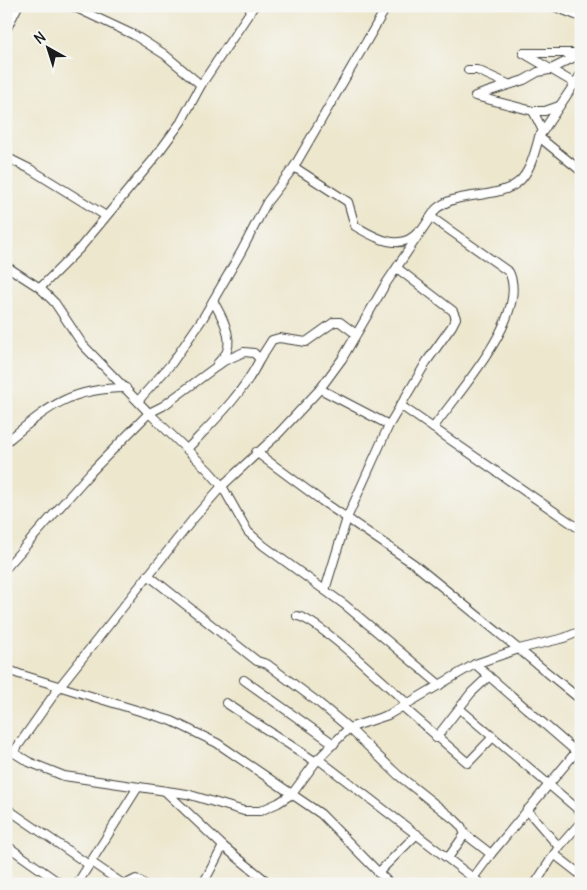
<svg xmlns="http://www.w3.org/2000/svg" width="587" height="890" font-family="Delius,sans-serif">
<style>
.lines{fill:none;stroke-linecap:round;stroke-linejoin:round}
.street-casing{stroke:#3b3a37;stroke-width:10}
.street{stroke:#fff;stroke-width:8}
</style>
<rect width="100%" height="100%" fill="#f6f6f2"/>
<filter id="ink" filterUnits="userSpaceOnUse"><feTurbulence type="fractalNoise" baseFrequency=".02" numOctaves="2"/><feDisplacementMap in="SourceGraphic" scale="10" xChannelSelector="R" yChannelSelector="G"/><feConvolveMatrix kernelMatrix="1 2 1 2 8 2 1 2 1" color-interpolation-filters="sRGB"/></filter>
<filter id="wash" filterUnits="userSpaceOnUse"><feTurbulence type="fractalNoise" baseFrequency=".0096" numOctaves="4" result="noise"/><feDisplacementMap in="SourceGraphic" scale="20" xChannelSelector="R" yChannelSelector="G"/><feGaussianBlur stdDeviation="1.12" result="paint"/><feColorMatrix in="noise" values="0 0 0 0 0 0 0 0 0 0 0 0 0 0 0 0 0 1.4 0 .05"/><feComposite in="paint" operator="in"/></filter>
<g filter="url(#wash)">
<rect width="100%" height="100%" fill="#ede7ce"/>
</g>
<g filter="url(#ink)">
<g class="lines">
<defs>
<g id="street">
<path d="M72,6L134,35L164,54L201,85"/>
<path d="M553,6L581,17"/>
<path d="M6,30L18,6"/>
<path d="M579,53H523L581,87"/>
<path d="M468,70H477L508,84"/>
<path d="M581,74L539,137L581,171"/>
<path d="M559,106L545,111H533L475,96L524,80L538,72L549,70L581,54"/>
<path d="M533,111L543,131"/>
<path d="M6,157L30,169L106,216"/>
<path d="M294,167L348,202L355,226C374,237 400,253 418,232"/>
<path d="M431,217L509,272C530,315 457,394 433,428"/>
<path d="M6,266L40,288L55,303L83,345L149,413L208,470L222,486L248,532L264,546L345,605L440,685"/>
<path d="M40,288L80,248L153,160L181,122L201,85L254,6"/>
<path d="M213,301C220,313 233,335 227,351C226,355 220,360 217,364"/>
<path d="M260,359L272,340L279,338L306,342L334,322H340L356,334"/>
<path d="M320,389L389,425"/>
<path d="M138,401L172,363L203,318L241,252L267,202L294,167L387,6"/>
<path d="M400,405L581,530"/>
<path d="M6,442C48,408 68,388 126,388"/>
<path d="M256,452L322,501L414,564L581,700"/>
<path d="M6,568L91,472L149,413L163,406L224,361L244,352L254,353L260,359C243,394 213,422 187,449"/>
<path d="M148,575L257,661L267,664L319,703L349,728L398,775L455,820L461,826L465,834L448,858"/>
<path d="M325,590L347,518L389,425L427,361L452,326L456,318L453,311L397,268"/>
<path d="M297,616C317,618 389,688 408,704"/>
<path d="M475,664L581,756"/>
<path d="M6,669L19,674L172,721L217,743L321,814L390,884"/>
<path d="M244,680L334,744"/>
<path d="M226,703L316,762"/>
<path d="M403,707L468,763L493,737"/>
<path d="M460,709L581,812"/>
<path d="M436,738L471,693L489,676"/>
<path d="M6,748L29,762L64,776L187,794L244,811H260L278,803L292,794L318,759L349,728L388,715L475,664L519,649L564,638L581,631"/>
<path d="M13,753L60,686L194,518L222,486L278,434L320,389L342,359L385,285L436,209C447,200 458,198 472,196C520,190 527,183 539,137"/>
<path d="M318,759L481,884"/>
<path d="M165,791L223,846L270,884"/>
<path d="M6,808L89,865"/>
<path d="M527,810L559,847"/>
<path d="M465,834L491,854L473,878"/>
<path d="M6,845L61,884"/>
<path d="M491,854L581,746"/>
<path d="M554,854L581,875"/>
<path d="M91,862L123,884"/>
<path d="M378,873L417,834"/>
<path d="M6,883L7,884"/>
<path d="M77,884L138,787"/>
<path d="M126,884L136,879L144,884"/>
<path d="M203,884L223,846"/>
<path d="M535,884L559,847L581,822"/>
</g>
</defs>
<use href="#street" class="street-casing"/>
<use href="#street" class="street"/>
</g>
</g>
<rect width="587" height="890" fill="none" stroke="#f6f6f2" stroke-width="25"/>
<g transform="translate(48 48) rotate(321)" stroke="#f6f6f2" stroke-width="4" paint-order="stroke">
<path d="M0-4L9 19L0 12L-9 19Z" fill="#1c1c1c"/>
<text y="-8" font-size="14" font-weight="bold" text-anchor="middle" fill="#1c1c1c">N</text>
</g>
</svg>
